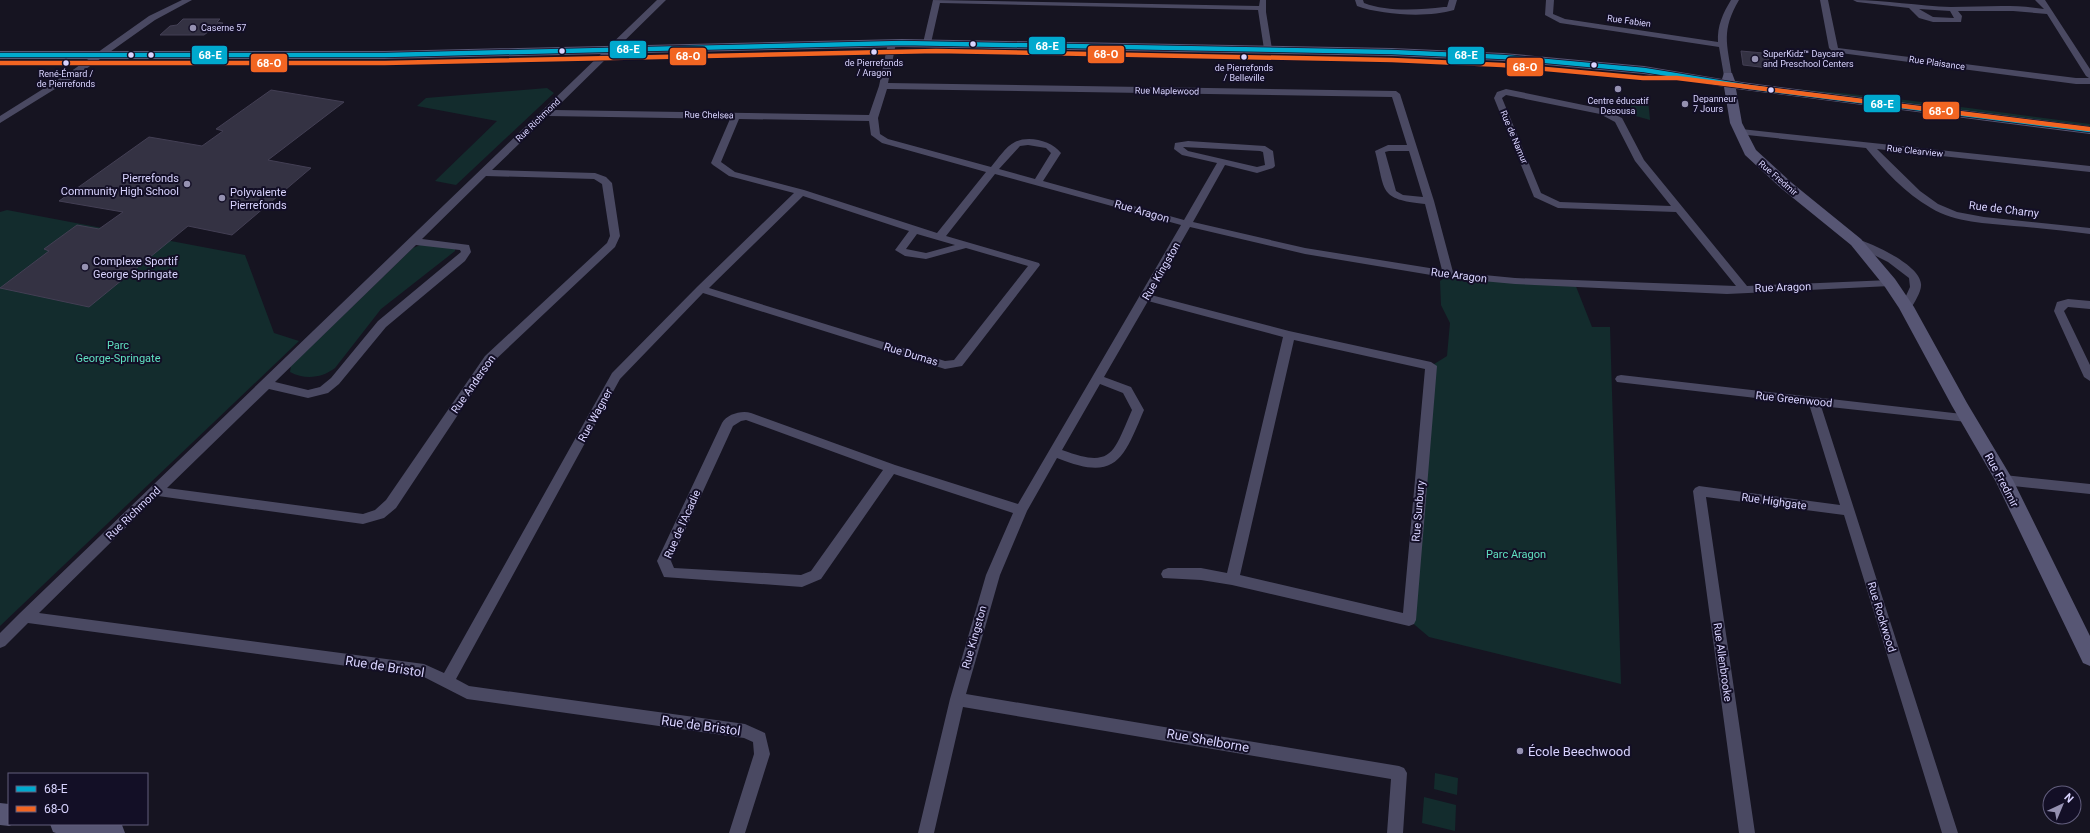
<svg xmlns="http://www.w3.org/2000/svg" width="2090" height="833" font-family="Roboto,sans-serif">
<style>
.green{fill:#132c2d}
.building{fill:#343243;stroke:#433f54}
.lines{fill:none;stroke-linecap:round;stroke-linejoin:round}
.street{fill:#4a4962;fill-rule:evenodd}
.secondary{fill:#575674;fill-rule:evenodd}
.bus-1-casing{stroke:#130f26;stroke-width:6}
.bus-2-casing{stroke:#130f26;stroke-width:6}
.bus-1{stroke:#00a9ce;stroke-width:4.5}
.bus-2{stroke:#f26522;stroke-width:4.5}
.poi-dot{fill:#9591b1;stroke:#130f26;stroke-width:1.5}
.bus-dot{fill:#d9d4ff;stroke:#130f26;stroke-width:1.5}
.labels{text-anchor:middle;stroke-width:4;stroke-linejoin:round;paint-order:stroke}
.far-street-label{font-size:9px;fill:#d9d4ff;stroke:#130f26}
.far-poi-label{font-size:9px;fill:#d9d4ff;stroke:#130f26;text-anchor:start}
.far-bus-label{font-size:9px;fill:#d9d4ff;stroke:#130f26}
.poi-label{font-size:11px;fill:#d9d4ff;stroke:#130f26;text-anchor:start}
.street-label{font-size:11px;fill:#d9d4ff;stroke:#130f26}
.park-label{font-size:11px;fill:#5fe0c0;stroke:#130f26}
.near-street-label{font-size:13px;fill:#d9d4ff;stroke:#130f26}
.near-poi-label{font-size:13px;fill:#d9d4ff;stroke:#130f26;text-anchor:start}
.line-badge{stroke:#130f26;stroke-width:1.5}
.badge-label{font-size:11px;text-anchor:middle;font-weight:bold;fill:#fff}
</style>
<rect width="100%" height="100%" fill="#161421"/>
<g class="green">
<path d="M547,88L554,93L456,185L435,181L497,121L417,106L426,98Z"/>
<path d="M1780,88C1884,95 1987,111 2090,124V127Z"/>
<path d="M1630,97L1648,100L1650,120L1600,106L1631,110Z"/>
<path d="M7,210L245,255L274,333L299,341L0,626V212Z"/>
<path d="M420,245L455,248V251L381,309L335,368C322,378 305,380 290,372L291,366L413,248Z"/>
<path d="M1449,275L1575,284L1592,327H1610L1621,684L1429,637L1409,620L1431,366L1447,356L1450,323L1441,305L1440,281Z"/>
<path d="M1435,773L1458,778L1457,795L1434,789Z"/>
<path d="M1424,797L1456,805L1455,831L1422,823Z"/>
</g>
<g class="building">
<path d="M183,19H220L217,22L223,23L213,32H208L204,35H160L170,26L177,25Z"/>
<path d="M1741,51L1763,53L1777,69L1743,65Z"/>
<path d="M271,90L344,102L268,160L311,168L232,235L188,226L89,307L0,288L49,251L44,249L77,225L99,229L123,212L59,201L149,137L202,146L223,131L216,129Z"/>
</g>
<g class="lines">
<g class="street">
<path d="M182,0H192L155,20L76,76L0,123V116L70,72L149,16Z"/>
<path d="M657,0H666L554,110L869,115L879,86L888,43L892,40L896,43L888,83L1396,91L1400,94L1434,201L1453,272L1515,278L1736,286L1676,212L1558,208L1534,197L1494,98L1497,92L1506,89L1603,109L1622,118L1644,160L1747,286L1890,280L1895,283L1890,286L1727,294L1515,284L1449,278L1305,254L1190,227L1151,295L1289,331L1431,362L1437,366L1416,620L1414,624L1409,626L1232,585L1201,580L1163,578L1161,574L1163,570L1168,568H1201L1227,573L1283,337L1148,301L1104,377L1131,387L1144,410C1123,460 1116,482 1057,458L1027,511L1000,575L966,694L1399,766L1404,768L1407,773L1403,833H1387L1391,779L963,707L934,833H918L950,699L986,575L1013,513L894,474L821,579L802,587L664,577L657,561L722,423C727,414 742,410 751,413L895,465L1018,504L1181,225L995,174L946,236L1039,263L1040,265L962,366L945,369L703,293L620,379L456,679L469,686L745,724L765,733L770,754L745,833H729L754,754L753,742L744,738L467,699L422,676L28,623L5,646L0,648V633L20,613ZM887,89L1392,97L1407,145H1388L1375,151C1386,192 1378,199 1425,204L1442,270L1305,248L1193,222L1225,165L1257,173L1273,168L1275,166L1273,151L1265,146L1188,141L1175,143L1174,149L1182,155L1217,163L1184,220L1043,181L1061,153C1052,141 1029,135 1015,142C1006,146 997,160 991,167L888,139L880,134L878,118ZM1506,95L1600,114L1615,122L1635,161L1671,206L1560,202L1541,193L1502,98ZM548,116L730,119L711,163L713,165L729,176L794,193L697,287L612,373L444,673L424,664L39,613L158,496L363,524L384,518L396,508L493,362L615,247L620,236L612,183L606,177L595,173L492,170ZM739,119L869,121L871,135L882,143L986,172L937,233L804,190L735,172L721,162ZM1028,145L1046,148L1051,153L1035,179L999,169L1020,146ZM1183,147L1260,151L1263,152L1265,165L1257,167L1188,151ZM1389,151H1409L1423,197L1403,195L1396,191L1385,152ZM486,176L594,179L602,184L610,236L607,243L485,356L386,500L375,510L363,514L167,488L269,389L308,398L328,393L339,384L386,327L465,261L471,252L469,245L422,239ZM803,196L909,231L895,250L905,256L926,259L966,248L1028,266L954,360L945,361L709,288ZM917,234L955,245L926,253L906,249ZM416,245L460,250L461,252L378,321L331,378L320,387L308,390L275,382ZM1294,340L1425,369L1403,613L1240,575ZM1100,384L1123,393L1132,410C1113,453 1113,469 1062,450ZM746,420L883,470L811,571L801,575L674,568L671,561L733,426L741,421Z"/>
<path d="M933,0L1259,6L1260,0H1266V12L1272,49L1268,52L1264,49L1258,10L940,3L931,43L927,46L923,43Z"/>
<path d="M1355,0H1363L1364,3C1387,12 1419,10 1444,7H1447L1449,0H1457L1454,10C1428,18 1382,15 1357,6Z"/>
<path d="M1546,0H1554L1553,14L1565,19L1718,42C1717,26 1723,13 1731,0H1739C1721,31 1727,43 1732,76L1728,79L1724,76L1719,47L1560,23L1545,15Z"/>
<path d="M1820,0H1828L1838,48L2076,78H2089L2086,76L2047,14L2013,11H1958L1962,16L1961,22H1933L1919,18L1909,8L1857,2L1853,0C1886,0 1918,6 1951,7C1982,7 2013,4 2044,9L2035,0H2045L2090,69V84H2076L1833,52L1829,48ZM1919,9L1950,11L1954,18L1933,17Z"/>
<path d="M1741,129L2090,166V172L1877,149L1920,191L1938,204L1957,212L1984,217L2090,228V234C2065,231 2039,228 2014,226C1986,223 1956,223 1931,208C1905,193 1884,170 1866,148L1738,134V130Z"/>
<path d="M1856,239C1872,243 1920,265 1921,284C1922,291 1914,303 1910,310H1902L1901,307L1910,287L1909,278L1888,262L1852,244L1851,242L1852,240Z"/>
<path d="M2068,299L2090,301V309L2068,307L2064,311L2090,365V381L2084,377L2054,311L2057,302Z"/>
<path d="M1621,375L1971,415L1973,418L1971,421L1967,422L1821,406L1958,833H1942L1844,515L1706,497L1755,833H1739L1693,491L1695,488L1699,486L1840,505L1809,404L1617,382L1615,379L1617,376Z"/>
<path d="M2004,475L2090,484V494L2004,485L2000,483L1998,480L2000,477Z"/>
</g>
<g class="secondary">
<path d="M902,39L1392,48L1503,53L1644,66L1722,79L1724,73H1732L1735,81L1749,83L2090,126V134L1736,89L1742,123L1756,150L1792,183L1861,239L1895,279L1914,307L1967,403L2013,480L2090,636V666L2083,663L1996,482L1952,406L1899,308L1885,287L1851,245L1782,189L1745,155L1730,123L1724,87L1644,74L1503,61L1392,56L902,47L385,59H0V51H385Z"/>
<path d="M0,803L9,804V824H14L9,826L0,825Z"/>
<path d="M50,824H119L122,825L125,833H56L53,832Z"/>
</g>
<defs>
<path id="bus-1" d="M0,55H385L902,43L1392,52L1503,57L1644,70L1749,87L2090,130"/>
<path id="bus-2" d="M0,63H385L936,51L1392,60L1502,65L1643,78H1677L2089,129"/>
</defs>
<use href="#bus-1" class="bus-1-casing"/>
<use href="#bus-2" class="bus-2-casing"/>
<use href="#bus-1" class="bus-1"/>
<use href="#bus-2" class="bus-2"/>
</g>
<g class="poi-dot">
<circle cx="193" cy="28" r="4"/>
<circle cx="1755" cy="59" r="4"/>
<circle cx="1618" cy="89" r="4"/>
<circle cx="1685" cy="104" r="4"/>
<circle cx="187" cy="184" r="4"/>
<circle cx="222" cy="198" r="4"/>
<circle cx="85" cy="267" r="4"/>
<circle cx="1520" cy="751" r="4"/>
</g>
<g class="bus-dot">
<circle cx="973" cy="44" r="3.5"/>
<circle cx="562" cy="51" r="3.5"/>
<circle cx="874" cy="52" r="3.5"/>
<circle cx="131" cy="55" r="3.5"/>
<circle cx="151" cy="55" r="3.5"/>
<circle cx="1244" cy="57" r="3.5"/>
<circle cx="66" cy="63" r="3.5"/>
<circle cx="1594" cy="65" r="3.5"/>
<circle cx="1771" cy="90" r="3.5"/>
</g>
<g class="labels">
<g class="far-street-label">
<text transform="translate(1629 21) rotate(8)" y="3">Rue Fabien</text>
<text transform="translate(1937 63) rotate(8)" y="3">Rue Plaisance</text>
<text transform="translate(1167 91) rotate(1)" y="3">Rue Maplewood</text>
<text transform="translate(709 115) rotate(1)" y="3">Rue Chelsea</text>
<text transform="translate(538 120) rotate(-44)" y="3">Rue Richmond</text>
<text transform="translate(1514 137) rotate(67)" y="3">Rue de Namur</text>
<text transform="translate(1915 151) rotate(6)" y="3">Rue Clearview</text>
<text transform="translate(1778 178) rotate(41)" y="3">Rue Fredmir</text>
</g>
<g class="far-poi-label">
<text x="201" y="31">Caserne 57</text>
<text x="1763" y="57">SuperKidz™ Daycare<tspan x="1763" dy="10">and Preschool Centers</tspan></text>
<text x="1693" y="102">Depanneur<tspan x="1693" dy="10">7 Jours</tspan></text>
<text x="1618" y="104" text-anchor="middle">Centre éducatif<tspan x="1618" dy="10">Desousa</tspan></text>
</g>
<g class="far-bus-label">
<text x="874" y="66">de Pierrefonds<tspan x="874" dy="10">/ Aragon</tspan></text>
<text x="1244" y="71">de Pierrefonds<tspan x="1244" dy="10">/ Belleville</tspan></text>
<text x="66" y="77">René-Émard /<tspan x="66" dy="10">de Pierrefonds</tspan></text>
</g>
<g class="poi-label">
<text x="179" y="182" text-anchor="end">Pierrefonds<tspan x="179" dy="13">Community High School</tspan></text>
<text x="230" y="196">Polyvalente<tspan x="230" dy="13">Pierrefonds</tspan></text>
<text x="93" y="265">Complexe Sportif<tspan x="93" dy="13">George Springate</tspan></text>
</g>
<g class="street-label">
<text transform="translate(2004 209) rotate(7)" y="4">Rue de Charny</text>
<text transform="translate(1142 211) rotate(16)" y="4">Rue Aragon</text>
<text transform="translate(1161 271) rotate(-60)" y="4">Rue Kingston</text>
<text transform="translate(1459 275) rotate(7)" y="4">Rue Aragon</text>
<text transform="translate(1783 287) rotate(-2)" y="4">Rue Aragon</text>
<text transform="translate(911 354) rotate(17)" y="4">Rue Dumas</text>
<text transform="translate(473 384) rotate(-55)" y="4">Rue Anderson</text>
<text transform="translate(1794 399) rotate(6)" y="4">Rue Greenwood</text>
<text transform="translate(595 415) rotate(-61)" y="4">Rue Wagner</text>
<text transform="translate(2002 480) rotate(62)" y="4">Rue Fredmir</text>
<text transform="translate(1774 501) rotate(8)" y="4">Rue Highgate</text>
<text transform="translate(1418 511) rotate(-85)" y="4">Rue Sunbury</text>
<text transform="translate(133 513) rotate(-44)" y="4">Rue Richmond</text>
<text transform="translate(682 524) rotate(-66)" y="4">Rue de l'Acadie</text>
<text transform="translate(1882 617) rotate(73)" y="4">Rue Rockwood</text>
<text transform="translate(974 637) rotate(-74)" y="4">Rue Kingston</text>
<text transform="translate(1723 662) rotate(82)" y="4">Rue Allenbrooke</text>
</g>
<g class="park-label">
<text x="118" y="349">Parc<tspan x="118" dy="13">George-Springate</tspan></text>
<text x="1516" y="558">Parc Aragon</text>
</g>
<g class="near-street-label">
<text transform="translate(385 666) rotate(9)" y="5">Rue de Bristol</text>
<text transform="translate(701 725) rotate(8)" y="5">Rue de Bristol</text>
<text transform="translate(1208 740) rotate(10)" y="5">Rue Shelborne</text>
</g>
<g class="near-poi-label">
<text x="1528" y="756">École Beechwood</text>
</g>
</g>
<g class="line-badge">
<rect x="1028" y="36" width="38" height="19" rx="4" fill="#00a9ce"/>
<rect x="609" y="40" width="38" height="19" rx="4" fill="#00a9ce"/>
<rect x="1087" y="45" width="38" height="19" rx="4" fill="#f26522"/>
<rect x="191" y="45" width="37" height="20" rx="4" fill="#00a9ce"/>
<rect x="1447" y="46" width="38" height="19" rx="4" fill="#00a9ce"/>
<rect x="669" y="47" width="38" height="19" rx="4" fill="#f26522"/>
<rect x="250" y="53" width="38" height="20" rx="4" fill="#f26522"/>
<rect x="1506" y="57" width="38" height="20" rx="4" fill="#f26522"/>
<rect x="1863" y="94" width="38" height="19" rx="4" fill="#00a9ce"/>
<rect x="1922" y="101" width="38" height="19" rx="4" fill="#f26522"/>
</g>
<g class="badge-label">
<text x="1047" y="50">68-E</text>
<text x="628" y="53">68-E</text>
<text x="1106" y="58">68-O</text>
<text x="210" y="59">68-E</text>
<text x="1466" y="59">68-E</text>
<text x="688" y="60">68-O</text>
<text x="269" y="67">68-O</text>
<text x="1525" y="71">68-O</text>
<text x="1882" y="108">68-E</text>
<text x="1941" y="115">68-O</text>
</g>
<rect x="8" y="773" width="140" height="52" fill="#130f26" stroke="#625e7d"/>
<rect x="16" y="786" width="20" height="6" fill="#00a9ce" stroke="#625e7d"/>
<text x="44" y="793" font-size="12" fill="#d9d4ff">68-E</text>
<rect x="16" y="806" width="20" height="6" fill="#f26522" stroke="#625e7d"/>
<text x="44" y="813" font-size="12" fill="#d9d4ff">68-O</text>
<g transform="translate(2062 805) rotate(44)"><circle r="19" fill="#130f26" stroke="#625e7d"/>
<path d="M0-3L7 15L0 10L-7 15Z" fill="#9591b1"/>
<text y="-6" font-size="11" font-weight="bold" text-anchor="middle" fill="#d9d4ff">N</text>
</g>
</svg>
